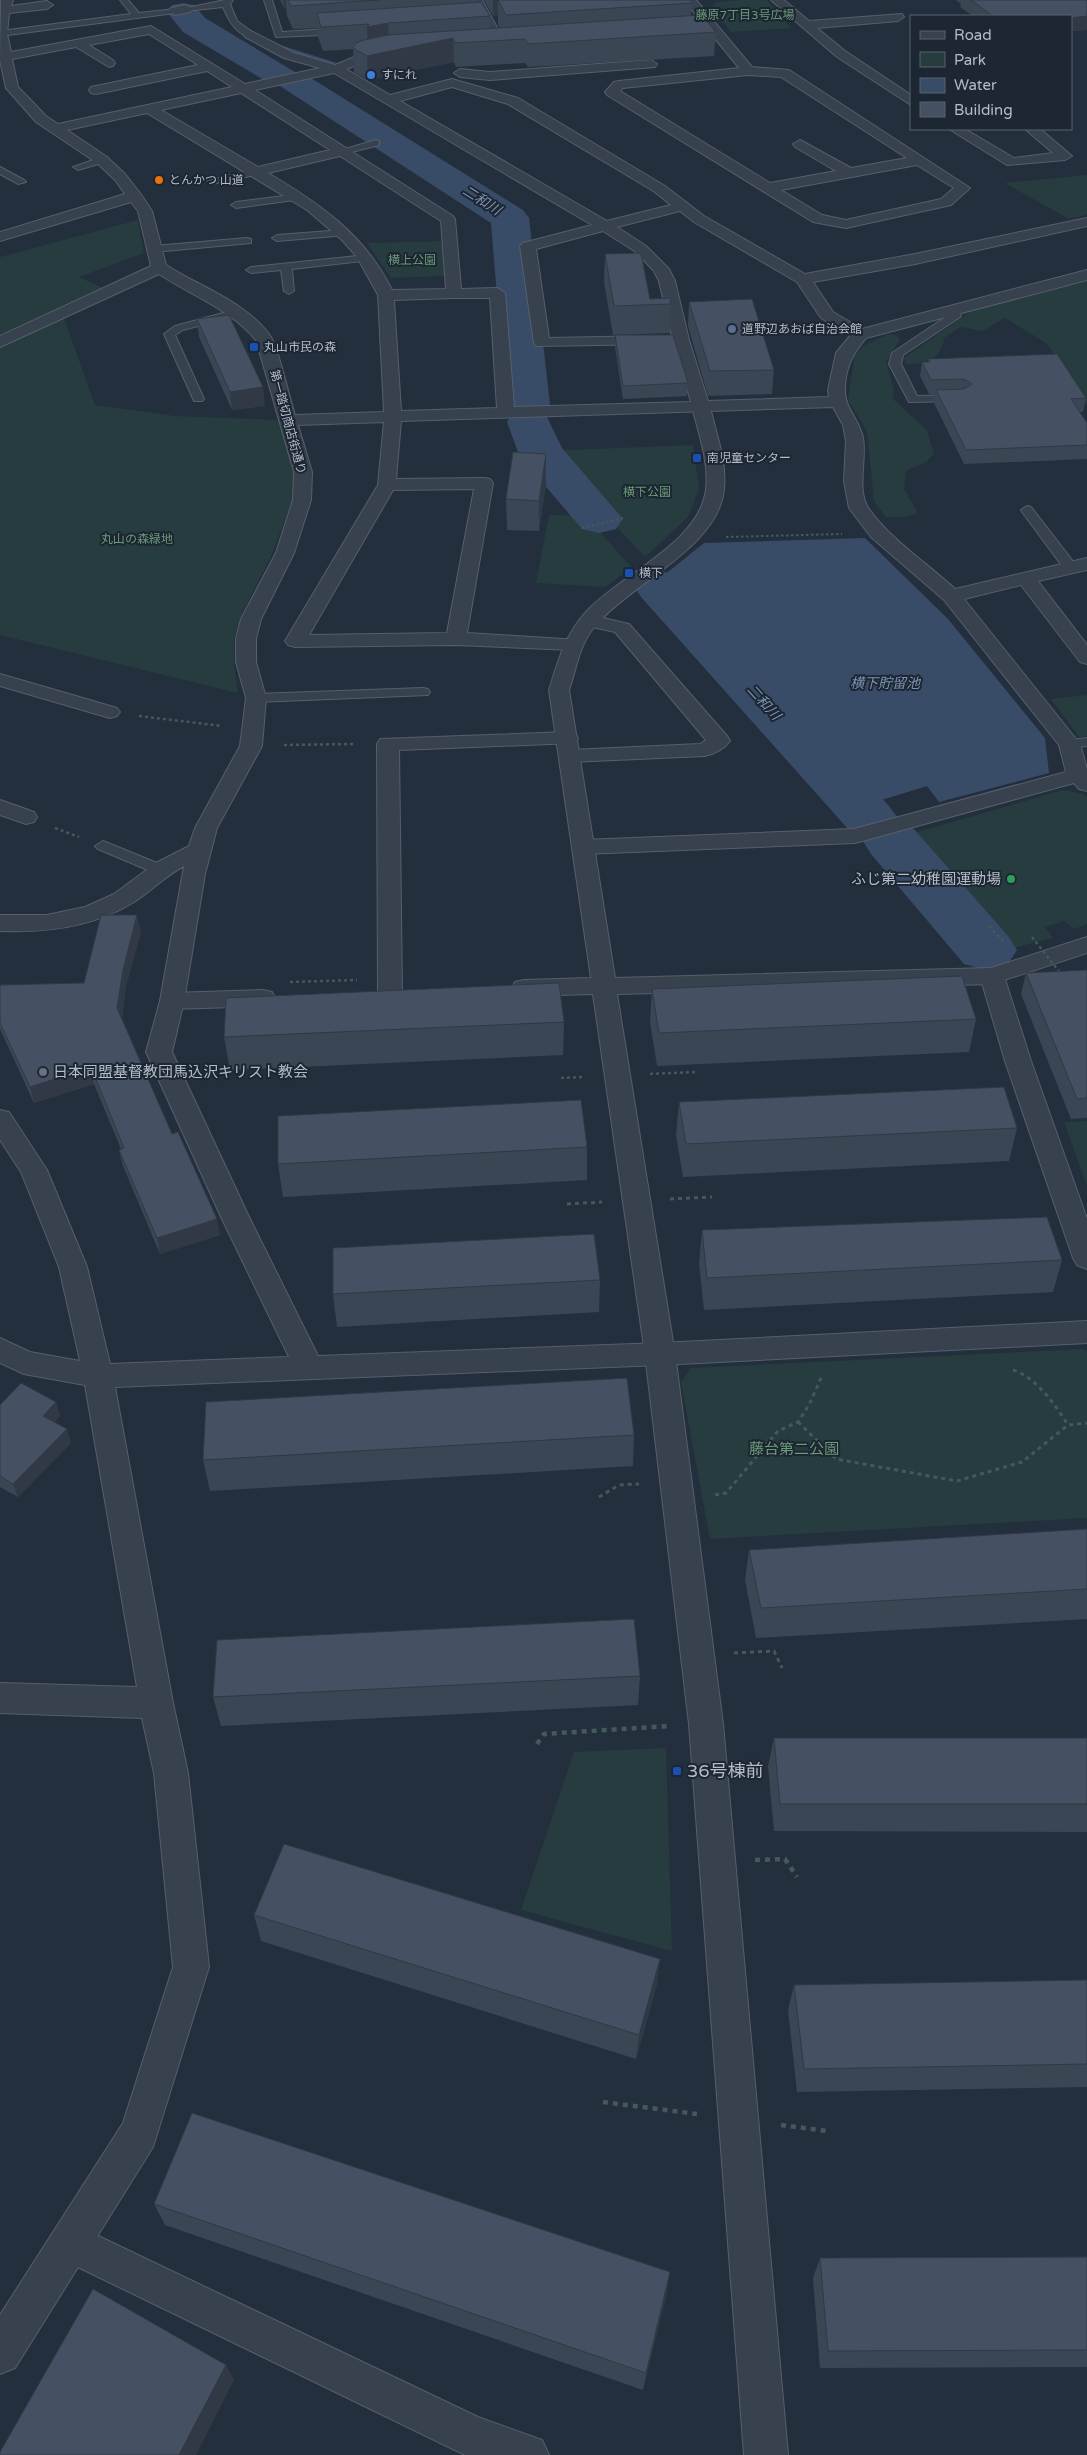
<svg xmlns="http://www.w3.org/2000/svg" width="1087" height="2455" font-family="'Varela Round','Noto Sans JP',sans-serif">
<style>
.green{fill:#263c3f}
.water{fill:#394c67}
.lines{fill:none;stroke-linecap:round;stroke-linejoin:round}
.stream{fill:#394c67;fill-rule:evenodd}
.river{fill:#394c67;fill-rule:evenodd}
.service-casing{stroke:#565f6c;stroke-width:2}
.pedestrian-casing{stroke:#565f6c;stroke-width:2}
.minor-casing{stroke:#565f6c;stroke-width:2}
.tertiary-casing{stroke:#565f6c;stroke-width:2}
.path-far3{stroke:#44595c;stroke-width:2;stroke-dasharray:2.5 2.5;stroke-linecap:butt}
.path-far2{stroke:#44595c;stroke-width:2.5;stroke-dasharray:3 3;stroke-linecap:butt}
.path-far1{stroke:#44595c;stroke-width:3;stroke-dasharray:4 4;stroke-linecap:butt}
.path{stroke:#44595c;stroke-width:4.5;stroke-dasharray:5 5;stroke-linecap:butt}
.service{fill:#38414e;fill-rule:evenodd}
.pedestrian{fill:#38414e;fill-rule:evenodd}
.minor{fill:#38414e;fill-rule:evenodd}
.tertiary{fill:#38414e;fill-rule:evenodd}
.path-bridge{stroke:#44595c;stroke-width:2.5;stroke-dasharray:3 3;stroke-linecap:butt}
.wall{fill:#3b4654}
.shaded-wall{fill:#303945}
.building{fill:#455162;stroke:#303945}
.shop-dot{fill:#3f7fe0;stroke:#1d2633;stroke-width:2}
.food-dot{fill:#e8710a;stroke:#1d2633;stroke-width:2}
.service-dot{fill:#5c6f8a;stroke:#1d2633;stroke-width:2}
.transit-dot{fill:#1a4fb4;stroke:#1d2633;stroke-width:2}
.leisure-dot{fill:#2e9e5b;stroke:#1d2633;stroke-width:2}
.worship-dot{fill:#6b7280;stroke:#1d2633;stroke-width:2}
.labels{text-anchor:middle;stroke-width:4;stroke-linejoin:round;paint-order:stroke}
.far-park-label{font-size:12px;fill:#6b9a76;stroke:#1d2633}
.far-poi-label{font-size:12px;fill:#b4bcc9;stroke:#1d2633;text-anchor:start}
.far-street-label{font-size:12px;fill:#b4bcc9;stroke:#1d2633}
.far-water-label{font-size:14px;font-style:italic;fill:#7c92b1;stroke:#1d2633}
.poi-label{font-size:15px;fill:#b4bcc9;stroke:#1d2633;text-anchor:end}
.park-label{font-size:15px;fill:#6b9a76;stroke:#1d2633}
.near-poi-label{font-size:18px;fill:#b4bcc9;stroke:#1d2633;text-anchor:start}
</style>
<rect width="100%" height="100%" fill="#242f3e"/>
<g class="green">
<path d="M741,0H767L791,28L731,32L712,7L717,2Z"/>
<path d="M1087,175V215L1069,219L1005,183Z"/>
<path d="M138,220L144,253L79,277L103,288L60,307L95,405L175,416L279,420L293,471L292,501L272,554L241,615L234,639V665L238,693L0,635V257Z"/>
<path d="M444,241L446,276L391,278L367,243Z"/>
<path d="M1087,279V407L1072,376L1046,343L1005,318L983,331L961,327L944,338C943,358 923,365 906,364L904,358L975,308Z"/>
<path d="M889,334L896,335L900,339L886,362L894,389L893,399L927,430L934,454L926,462L906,471L904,489L918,513L906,517H886L874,501L867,431L848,400L855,354L865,345Z"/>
<path d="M693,445L699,489L688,517L645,557L545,451Z"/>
<path d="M549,515L586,516L631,567L606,587L536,583Z"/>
<path d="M1087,695V736L1079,737L1051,699Z"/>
<path d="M1063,790L1084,794L1087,797V924L1074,929L1064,921L1045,927L1053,938L1001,951L897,838Z"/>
<path d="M1087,1121V1186L1064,1122Z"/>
<path d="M1083,1349L1087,1351V1518L710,1539L681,1382L691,1368Z"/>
<path d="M666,1748L672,1951L521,1910L574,1752Z"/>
</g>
<path class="water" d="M865,538L948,619L1045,738L1049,773L939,802L927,786L875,802L663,576L704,543Z"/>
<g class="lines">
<path class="stream" d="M273,44H277L337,63L332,64L273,46Z"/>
<g class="river">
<path d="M183,3L194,5L205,18L295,72L306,75L523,210L529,218L550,405L545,413L562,448L623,519L616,529L599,533L582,529L525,462L518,452L507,422L512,414L506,405L491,223L280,86L269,83L183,32L167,12L172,5Z"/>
<path d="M659,571L677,575L889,806L898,818L894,824L913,828L1008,936L1017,950L1008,964L986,970L964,964L871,854L863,841L867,835L849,830L641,597L634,586L641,575Z"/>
</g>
<defs>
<g id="service">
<path d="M120,0H128L139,13L175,9L179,11L175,13L0,36L1,31L131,14Z"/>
<path d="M225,0H233L230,4L237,21L252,32V36C237,37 228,19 223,7L186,11L182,9Z"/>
<path d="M264,0H272L282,32L343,28L347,31L343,34L276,37Z"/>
<path d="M376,140L379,141V145L340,155L335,152Z"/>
<path d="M102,157L105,158V162L78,170L73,167Z"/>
<path d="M0,167L24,180L26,182L18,184L0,174Z"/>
<path d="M256,169L261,172L259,174L212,184L207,181Z"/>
<path d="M299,194L304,197L302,199L236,208L231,205L236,202Z"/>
<path d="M343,230L347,231V235L277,241L272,238L277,235Z"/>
<path d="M247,238L251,239V243L154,252L149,249L154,246Z"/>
<path d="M367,255L371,256V260L292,269L294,291L289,294L284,291L281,270L251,273L246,270L251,267Z"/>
<path d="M952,306L956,307L961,315L960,317L903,355L901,364L917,396L959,395L965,398L959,401L909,402L889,364L892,353L950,314L947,309Z"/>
<path d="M238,309L243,312L242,314L183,330L175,335L204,399L202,401H194L164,334L175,326Z"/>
<path d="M1027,506L1031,507L1075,564L1077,567L1075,570H1065L1023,513L1021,510Z"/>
<path d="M423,688L428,689L430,692L428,695L256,702L249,698L256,694Z"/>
<path d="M1087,738V746L1069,748L1062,744L1064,741Z"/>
<path d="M103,841L167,867L169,870L167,873H155L98,849L95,846Z"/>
</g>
<path id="pedestrian" d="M249,30L292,52L294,55L292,58H284L245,37L243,34L245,31Z"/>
<g id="minor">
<path d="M1,0H13L11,6L47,1L53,5L47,9L9,13L7,34L11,52L151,26L245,84L320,68L284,58L282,55L288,51L335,65L357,56L389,49L393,50L395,53L393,56L365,62L346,69L390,95L452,79L518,98L665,186L704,216L805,274L915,254L1087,218V226L915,264L813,282L833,312L862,329L1087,270V280L866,338C852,354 845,369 845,390C844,407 860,421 863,438C867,459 856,491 869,509C890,539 928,564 955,589L1087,558V570L1038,581L1087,645V664L1080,662L1021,585L964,599L1080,744L1087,769V791L1079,789L1074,783L855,843L583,854L575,852L572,847L575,842L583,840L854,829L1066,772L1059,745L944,600L871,537L849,508L844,481L846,441L843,425L833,407L401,421L396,479L484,478L490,479L493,483L467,633L580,640L583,644L580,648L573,650L456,645L295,647L288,645L285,641L378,485L384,422L298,425L312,472L311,500L294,553L261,619L256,639V662L266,698L262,746L217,828L205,874L184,1001L172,1052L250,1219L318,1356L660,1343L1087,1321V1343L660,1365L115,1387L173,1703L188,1773L209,1967L153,2147L15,2368L0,2374V2315L123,2123L173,1967L154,1773L142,1718L0,1713V1683L137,1687L85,1385L24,1374L0,1363V1338L30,1352L80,1361L59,1267L21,1172L0,1140V1110L9,1112L47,1170L87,1267L110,1364L289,1357L222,1219L146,1052L160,1001L184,866C165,876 151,891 134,902C94,927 46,933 0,931V915H47L85,907L114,894L156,863L189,846L195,828L240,746L246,698L236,662V639L241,619L276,553L293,500L294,472L256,340C230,309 192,296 159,274L0,347V336L151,266L138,211L131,202L0,241V232L125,194L115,180L97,163L36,122L6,88L0,60ZM149,34L198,65L91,87L89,90L91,93L96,94L207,71L232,87L58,124L46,116L18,87L12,59L76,47L109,67L113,66L115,63L113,60L89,45ZM334,73L592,225L523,243L520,246L534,343L536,346L658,344L660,341L658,338L652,336L549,338L536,249L603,231L636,252L654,271L659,281L673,340L691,402L514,407L505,293L497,288L461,289L455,219L453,216L255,90ZM452,87L508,104L655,192L671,205L607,221L400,101ZM241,93L330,150L258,167L161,110ZM147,113L307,210L342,240L357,257L378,295L384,412L295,415C289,397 279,350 271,337C247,302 200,287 166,265L152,211L140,193L125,174L107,157L67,130ZM340,156L441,221L446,289L392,290C365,235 319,203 268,173ZM680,211L694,222L797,282L821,318L850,336L836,353L828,390L829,397L708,401L689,340L675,281L669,269L646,246L617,227ZM453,298H490L497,408L401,411L394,300ZM474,489L447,633L309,635L393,490Z"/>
<path d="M470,0H482L507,46L505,49H497Z"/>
<path d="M684,0H696L752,67L789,70L970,188L951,205L846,228L813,222L607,95L605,92L614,82L619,81L739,68ZM748,75L781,77L907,158L851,168L800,140L793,144L795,147L836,171L770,183L620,91L623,88ZM917,165L954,188L941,199L846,220L822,215L781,190Z"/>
<path d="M771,0H784L809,21L902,14L904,17L898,21L817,28L845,51L911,95V105L837,57Z"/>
<path d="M186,5L192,9L190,12L175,15L169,11L171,8Z"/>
<path d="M651,60L657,64L655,67L490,80L460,77L454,73L460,69L490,72Z"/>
<path d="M949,129H965L1014,158L1053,153L1025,129H1040L1072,156L1065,160L1007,165Z"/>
<path d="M590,615L629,624L727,736L730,741C724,749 714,754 705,756L570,762L562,761L559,756L562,751L570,750L700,744L706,740L615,632L583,625L580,621L583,617Z"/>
<path d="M0,674L117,708L120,712L117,716L110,718L0,686Z"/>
<path d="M567,732L575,733L578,738L575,743L399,750L402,993L399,999L390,1001L381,999L378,993L377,744L380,739Z"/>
<path d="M0,800L34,812L37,817L34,822L26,824L0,815Z"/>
<path d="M992,968L1001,970L1004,976L1031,1061L1087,1219V1269L1077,1265L1073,1258L1005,1061L980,976L983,970Z"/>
</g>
<g id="tertiary">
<path d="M701,402L707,403L710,407C716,434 727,461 724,489C719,548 628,584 592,630C579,647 576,670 569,690L615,978L991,968L1087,937V953L992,984L617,994L675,1354L723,1724L788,2455H744L689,1724L645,1354L593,994L524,996L515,994L512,988L515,982L524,980L591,978L549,690C558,661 565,635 586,612C621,574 700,543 706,489C709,462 699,434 692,407L695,403Z"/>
<path d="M263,990L272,992L275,998L272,1004L263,1006L172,1009L163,1007L160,1001L163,995L172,993Z"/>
<path d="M71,2223L478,2417L542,2440L549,2455H465L57,2257L51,2243L57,2229Z"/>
</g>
</defs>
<use href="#service" class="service-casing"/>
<use href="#pedestrian" class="pedestrian-casing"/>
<use href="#minor" class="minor-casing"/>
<use href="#tertiary" class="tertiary-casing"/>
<g class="path-far3">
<path d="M582,528L623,518"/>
<path d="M726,537L842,534"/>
</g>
<g class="path-far2">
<path d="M139,716L222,726"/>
<path d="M284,745L355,744"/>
<path d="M55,828L79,837"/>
<path d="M989,926L1004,942"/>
<path d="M290,982L357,980"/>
<path d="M650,1074L697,1072"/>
<path d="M561,1078L584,1077"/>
</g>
<g class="path-far1">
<path d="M670,1199L712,1197"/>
<path d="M567,1204L602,1202"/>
<path d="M1013,1370C1036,1377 1056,1406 1068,1425"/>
<path d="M798,1422L836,1459L957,1481L1022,1462L1068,1425L1087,1423"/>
<path d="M715,1495L726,1493L778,1431L798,1422L809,1405L821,1378"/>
<path d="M599,1497L619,1485L639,1484"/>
<path d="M734,1653L774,1651L782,1668"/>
</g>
<g class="path">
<path d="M537,1744L544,1734L669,1726"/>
<path d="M755,1860L785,1859L797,1877"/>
<path d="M603,2102L697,2114"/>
<path d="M781,2125L827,2131"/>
</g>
<use href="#service" class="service"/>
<use href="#pedestrian" class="pedestrian"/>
<use href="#minor" class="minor"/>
<use href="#tertiary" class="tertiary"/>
<path class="path-bridge" d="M1032,937L1061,974"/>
</g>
<g class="wall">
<path d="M280,0H477V2L490,16V29L500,28L498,25V16H493L484,0H690L692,3L691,15L716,32L714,56L528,67L525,63L456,67L454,62L368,80L354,72L353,49L323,51L318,37V28L293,29L287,16L286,7L284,8Z"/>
<path d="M956,0H1087V30L1071,31V16H973L960,7L961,4Z"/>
<path d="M605,254L650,299L671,304L670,333L613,335L604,282Z"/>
<path d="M689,302L774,370L772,394L708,396L688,326Z"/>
<path d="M197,319L265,406L232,410L199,337Z"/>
<path d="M615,335L688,383L687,396L623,399L615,347Z"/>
<path d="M928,359L1086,398L1083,412H1080L1087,423V459L964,464L934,403L935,394H929L920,376L922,362H928Z"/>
<path d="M546,484L539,531L507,530L506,499Z"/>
<path d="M141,932L126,986L122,1018L172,1134L220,1235L160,1254L123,1166L119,1150L121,1149L94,1084L34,1103L0,1029V985L84,983Z"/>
<path d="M1087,970V1118L1071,1119L1021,994L1026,973Z"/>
<path d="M652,989L976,1019L969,1052L657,1066L650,1022Z"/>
<path d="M564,1022L563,1055L230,1070L224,1037Z"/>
<path d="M679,1102L1017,1128L1009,1161L683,1177L676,1135Z"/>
<path d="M587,1147V1180L283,1197L278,1164Z"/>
<path d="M702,1230L1062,1260L1053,1292L704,1310L699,1263Z"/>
<path d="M600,1280L599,1312L337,1327L333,1294Z"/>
<path d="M56,1402L60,1416L54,1422L67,1429L71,1443L18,1497L0,1487V1405Z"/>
<path d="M634,1435L633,1466L210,1491L203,1460Z"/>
<path d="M1087,1529V1619L756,1638L745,1580L749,1550Z"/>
<path d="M640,1676L638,1705L221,1726L213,1697Z"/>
<path d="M774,1738H1087V1832L774,1831L768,1766Z"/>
<path d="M254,1915L657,1984L636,2059L261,1941Z"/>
<path d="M1087,1980V2087L797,2092L788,2010L794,1985Z"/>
<path d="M154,2204L667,2292L643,2390L165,2225Z"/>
<path d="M1087,2257V2367L820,2368L813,2278L820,2258Z"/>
</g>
<g class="shaded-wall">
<path d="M283,0H286V7L284,8Z"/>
<path d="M493,0H674H498V16H493Z"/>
<path d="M1087,16V30L1071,31V18Z"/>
<path d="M388,23L389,47L368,52L367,27Z"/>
<path d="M453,38L454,62L368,80L367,56Z"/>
<path d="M263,387L265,406L232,410L230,392Z"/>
<path d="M546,454V484L539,531V501Z"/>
<path d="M137,915L141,932L126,986L121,1024L117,1008L123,970Z"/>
<path d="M91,1067L94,1084L34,1103L30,1087Z"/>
<path d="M217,1219L220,1235L160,1254L157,1238Z"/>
<path d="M56,1402L60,1416L48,1429L43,1416Z"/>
<path d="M67,1429L71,1443L18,1497L13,1484Z"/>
<path d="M660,1959L657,1984L636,2059L639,2035Z"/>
<path d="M670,2272L667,2292L643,2390L646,2373Z"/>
<path d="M226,2365L234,2380L196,2455H179Z"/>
</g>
<g class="building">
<path d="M288,0H379L291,6Z"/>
<path d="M498,0H690L692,3L506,15Z"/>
<path d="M971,0H1087V16L1071,18V16H993Z"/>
<path d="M481,2L490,16L388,23L367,27L369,24L321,27L317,13Z"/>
<path d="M701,15L716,32L528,44L525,39L455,43L453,38L367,56L353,48L356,43L364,40L388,35Z"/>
<path d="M641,253L650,299L670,298L671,304L614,306L605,254Z"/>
<path d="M752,299L774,370L710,371L689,302Z"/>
<path d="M229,315L263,387L230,392L197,319Z"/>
<path d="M615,335H673L688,383L623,386Z"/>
<path d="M1057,354L1086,398L1071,399L1087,423V445L966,450L936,390L964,389L972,384L964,379L931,380L922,362H930L928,359Z"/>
<path d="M513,452L546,454L539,501L506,499Z"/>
<path d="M101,915H137L123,970L117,1008L172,1134L178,1132L217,1219L157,1238L119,1150L124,1148L91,1067L30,1087L0,1023V985L84,983Z"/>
<path d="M1087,970V1098L1077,1099L1026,973Z"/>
<path d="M962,976L976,1019L659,1033L652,989Z"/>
<path d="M559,983L564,1022L224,1037L226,998Z"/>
<path d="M1004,1087L1017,1128L686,1144L679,1102Z"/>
<path d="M581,1100L587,1147L278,1164V1116Z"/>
<path d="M1047,1217L1062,1260L707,1278L702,1230Z"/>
<path d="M594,1234L600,1280L333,1294V1248Z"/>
<path d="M627,1378L634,1435L203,1460L206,1402Z"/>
<path d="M21,1383L56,1402L43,1416L67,1429L13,1484L0,1476V1405Z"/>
<path d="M1087,1529V1589L761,1608L749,1550Z"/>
<path d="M634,1619L640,1676L213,1697L217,1640Z"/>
<path d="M774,1738H1087V1804H780Z"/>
<path d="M284,1844L660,1959L639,2035L254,1915Z"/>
<path d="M1087,1980V2064L804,2069L794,1985Z"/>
<path d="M192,2113L670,2272L646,2373L154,2204Z"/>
<path d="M1087,2257V2350L828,2351L820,2258Z"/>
<path d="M93,2289L226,2365L179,2455H0V2452Z"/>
</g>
<circle class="shop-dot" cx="371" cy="75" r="5"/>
<circle class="food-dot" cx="159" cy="180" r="5"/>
<circle class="service-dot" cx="732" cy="329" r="5"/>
<g class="transit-dot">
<rect x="249" y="342" width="10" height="10" rx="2.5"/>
<rect x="692" y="453" width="10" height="10" rx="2.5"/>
<rect x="624" y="568" width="10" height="10" rx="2.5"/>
<rect x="672" y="1766" width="10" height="10" rx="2.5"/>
</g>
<circle class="leisure-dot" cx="1011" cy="879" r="5"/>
<circle class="worship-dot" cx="43" cy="1072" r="5"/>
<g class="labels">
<g class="far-park-label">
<text x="745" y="19">藤原7丁目3号広場</text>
<text x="412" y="264">横上公園</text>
<text x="647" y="496">横下公園</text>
<text x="137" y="543">丸山の森緑地</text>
</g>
<g class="far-poi-label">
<text x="381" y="79">すにれ</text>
<text x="169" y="184">とんかつ 山道</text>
<text x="742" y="333">道野辺あおば自治会館</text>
<text x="264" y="351">丸山市民の森</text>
<text x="707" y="462">南児童センター</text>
<text x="639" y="577">横下</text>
</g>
<g class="far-street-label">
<text transform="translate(288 422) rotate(75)" y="4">第一踏切商店街通り</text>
</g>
<g class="far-water-label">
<text transform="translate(482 200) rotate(32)" y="5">二和川</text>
<text x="885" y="688">横下貯留池</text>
<text transform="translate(764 702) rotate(48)" y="5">二和川</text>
</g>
<g class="poi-label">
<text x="1001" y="884">ふじ第二幼稚園運動場</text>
<text x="53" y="1077" text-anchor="start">日本同盟基督教団馬込沢キリスト教会</text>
</g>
<g class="park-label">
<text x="794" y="1454">藤台第二公園</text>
</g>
<g class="near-poi-label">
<text x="687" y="1777">36号棟前</text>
</g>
</g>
<rect x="910" y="15" width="162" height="115" fill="#1d2633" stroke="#59626f"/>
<rect x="920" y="31" width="25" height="8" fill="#38414e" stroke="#59626f"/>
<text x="954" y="40" font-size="15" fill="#b4bcc9">Road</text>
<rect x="920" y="52" width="25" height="15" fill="#263c3f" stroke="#59626f"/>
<text x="954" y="65" font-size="15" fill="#b4bcc9">Park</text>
<rect x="920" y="78" width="25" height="15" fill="#394c67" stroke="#59626f"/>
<text x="954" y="90" font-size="15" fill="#b4bcc9">Water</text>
<rect x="920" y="102" width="25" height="15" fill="#455162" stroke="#59626f"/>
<text x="954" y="115" font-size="15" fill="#b4bcc9">Building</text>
</svg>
